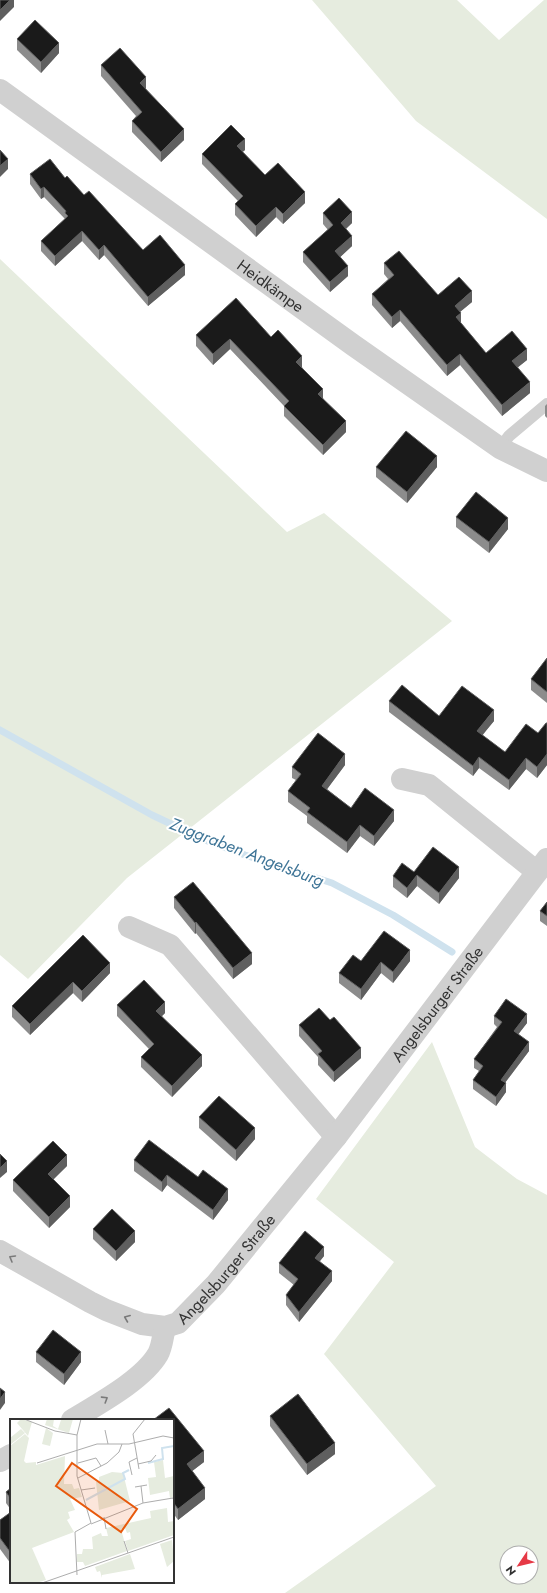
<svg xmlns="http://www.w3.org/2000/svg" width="547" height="1593" font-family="Jost,sans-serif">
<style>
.green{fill:#e6ecdf;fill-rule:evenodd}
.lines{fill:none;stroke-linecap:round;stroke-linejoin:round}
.stream{stroke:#cfe2ee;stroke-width:7}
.lane{stroke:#d0d0d0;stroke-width:12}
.street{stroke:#d0d0d0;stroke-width:22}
.wall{fill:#8c8c8c}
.shaded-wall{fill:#5f5f5f}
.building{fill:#1a1a1a;stroke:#5f5f5f}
.oneway{stroke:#7a7a7a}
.labels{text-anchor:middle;stroke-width:4;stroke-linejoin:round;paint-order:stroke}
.street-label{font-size:16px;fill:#333;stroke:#fff}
.water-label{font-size:17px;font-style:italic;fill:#3f7597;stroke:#fff}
.inset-river{fill:none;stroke:#cfe2ee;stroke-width:2}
.inset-road{fill:none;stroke:#adadad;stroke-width:1}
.view{fill:#e8590c;fill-opacity:0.15;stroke:#e8590c;stroke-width:2}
.inset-edge{fill:none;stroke:#333;stroke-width:2}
</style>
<rect width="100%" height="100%" fill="#fff"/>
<g class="green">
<path d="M312,0H457L499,40L544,0H547V219L416,121Z"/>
<path d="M0,259L287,532L324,513L452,621L127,878L28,979L0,955Z"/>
<path d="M432,1042L475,1147L517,1179L547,1195V1593H285L436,1486L324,1354L394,1262L316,1199ZM507,1553H531V1577H507Z"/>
</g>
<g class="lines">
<path class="stream" d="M0,730L152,815L205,840L245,855L332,883L393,915L452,952"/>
<path class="lane" d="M500,448L509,436L547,404"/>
<g class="street">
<path id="s1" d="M0,90L353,345L500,448L547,471"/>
<path d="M402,779L429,785L537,872"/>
<path d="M129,927L170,945L336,1137"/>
<path id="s2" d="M0,1251L90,1302L106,1310L142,1324L165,1327L178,1323L216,1284L336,1137L547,859"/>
<path d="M72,1420C98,1404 143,1380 158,1354C162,1347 163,1335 165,1327"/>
<path d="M0,1461L11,1455"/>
</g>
</g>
<g class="wall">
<path d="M17,39L59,53L41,73L17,50Z"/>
<path d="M101,65L146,88L145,89L184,140L161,162L132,132V121L136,116L101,76Z"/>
<path d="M245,150L242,152L265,175L305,203L283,224L276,217L256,237L235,215V204L238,201L202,164V154Z"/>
<path d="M30,174L65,178L143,250L185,275L148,306L104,255L99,260L82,241L55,266L41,251V241L65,219L44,197L41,199L30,184Z"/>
<path d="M323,213L352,223L346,229L352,246L340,257L348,276L330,292L303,262V252L328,230L323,224Z"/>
<path d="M384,263L438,295L472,302L460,312L461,323L486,353L527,360L518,367L530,393L502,416L460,365L447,376L400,321L392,328L372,305V294L388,279L384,274Z"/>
<path d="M196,335L271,337L302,367L346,432L323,455L284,416V406L230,349L213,365L196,346Z"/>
<path d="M547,404V418L545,416V406Z"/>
<path d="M376,467H437L407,503L376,477Z"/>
<path d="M456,517L508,529L489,553L456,527Z"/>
<path d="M547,658V703L531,690V679Z"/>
<path d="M389,701L439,716L494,721L482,735L505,752L538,733L547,723V765L537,778L526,769L509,790L479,768L473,776L389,712Z"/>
<path d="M345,765L327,789L351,808L394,821L374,846L360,836L347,853L307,823V816L288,802V791L296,780L292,778V767Z"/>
<path d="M414,872L459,878L439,904L417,886L407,898L393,887V876Z"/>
<path d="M174,897L252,964L233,979L196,933L195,934L174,908Z"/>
<path d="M547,902V926L540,921V911Z"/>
<path d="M83,935L110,973L82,1002L73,993L30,1035L12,1017V1006Z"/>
<path d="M361,961H410L393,983L381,973L361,1000L339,983V973Z"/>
<path d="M117,1005L165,1013L162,1016L202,1066L172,1097L141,1067V1057L149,1049L117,1016Z"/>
<path d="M494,1016L527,1023L518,1034L529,1051L505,1083L506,1092L496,1106L473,1089V1080L479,1071L474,1068V1059L497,1027L494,1024Z"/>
<path d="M299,1025L361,1058L334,1082L318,1065V1057L299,1036Z"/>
<path d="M199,1117L255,1139L236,1161L199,1128Z"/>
<path d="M134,1160L228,1200L213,1220L167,1185L162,1192L134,1171Z"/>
<path d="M67,1166L53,1179L70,1207L49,1228L13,1191V1180Z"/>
<path d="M93,1229L135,1242L116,1261L93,1239Z"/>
<path d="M324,1256L320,1261L332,1281L299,1322L286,1305V1295L294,1285L279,1273V1263Z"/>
<path d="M36,1352L81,1362L64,1385L36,1362Z"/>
<path d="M270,1416L335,1454L307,1475L270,1426Z"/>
<path d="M173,1420L204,1462L192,1471L205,1499L178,1520L173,1513Z"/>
<path d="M11,1488V1510L6,1503V1492Z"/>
<path d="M11,1512V1564L0,1549V1520Z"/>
</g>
<g class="shaded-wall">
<path d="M10,0H14V7L0,21V10Z"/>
<path d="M59,43V53L41,73V62Z"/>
<path d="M146,77V88L140,94V83Z"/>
<path d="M184,129V140L161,162V152Z"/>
<path d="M245,139V150L237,157V146Z"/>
<path d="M8,159V169L0,177V166Z"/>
<path d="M44,187V197L41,199V189Z"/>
<path d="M305,192V203L283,224V214Z"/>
<path d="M276,207V217L256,237V226Z"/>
<path d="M352,212V223L341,233V223Z"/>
<path d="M82,231V241L55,266V256Z"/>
<path d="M352,236V246L335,262V251Z"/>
<path d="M104,245V255L99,260V250Z"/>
<path d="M185,265V275L148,306V297Z"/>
<path d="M348,266V276L330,292V282Z"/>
<path d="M472,291V302L455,316V306Z"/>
<path d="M400,310V321L392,328V317Z"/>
<path d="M461,313V324L456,317Z"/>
<path d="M230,339V349L213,365V354Z"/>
<path d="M527,349V360L512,372V361Z"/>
<path d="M460,354V365L447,376V365Z"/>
<path d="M302,356V367L296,373V362Z"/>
<path d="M530,382V393L502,416V405Z"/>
<path d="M323,389V400L318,394Z"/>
<path d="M346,421V432L323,455V445Z"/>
<path d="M437,456V467L407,503V492Z"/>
<path d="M508,518V529L489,553V542Z"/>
<path d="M494,710V721L477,742V731Z"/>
<path d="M345,754V765L322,796V786Z"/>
<path d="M547,754V765L537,778V767Z"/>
<path d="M479,757V768L473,776V766Z"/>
<path d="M526,758V769L509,790V780Z"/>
<path d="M394,810V821L374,846V836Z"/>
<path d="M360,825V836L347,853V842Z"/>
<path d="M459,867V878L439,904V893Z"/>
<path d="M417,875V886L407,898V888Z"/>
<path d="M196,922V933L195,934V923Z"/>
<path d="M410,950V961L393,983V972Z"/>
<path d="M252,953V964L233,979V968Z"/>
<path d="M381,962V973L361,1000V989Z"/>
<path d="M110,963V973L82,1002V991Z"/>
<path d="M73,982V993L30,1035V1024Z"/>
<path d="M165,1002V1013L156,1022V1011Z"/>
<path d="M527,1014V1023L514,1040V1031Z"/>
<path d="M529,1042V1051L501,1088V1080Z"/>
<path d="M361,1048V1058L334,1082V1072Z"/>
<path d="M202,1055V1066L172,1097V1086Z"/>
<path d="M506,1083V1092L496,1106V1097Z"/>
<path d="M255,1128V1139L236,1161V1150Z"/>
<path d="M67,1155V1166L48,1185V1174Z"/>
<path d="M7,1161V1172L0,1178V1168Z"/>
<path d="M167,1175V1185L162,1192V1182Z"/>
<path d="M228,1189V1200L213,1220V1210Z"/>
<path d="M70,1196V1207L49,1228V1217Z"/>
<path d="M135,1231V1242L116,1261V1251Z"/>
<path d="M324,1247V1256L315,1267V1258Z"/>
<path d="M332,1271V1281L299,1322V1312Z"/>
<path d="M81,1352V1362L64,1385V1374Z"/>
<path d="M5,1392V1403L0,1410V1399Z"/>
<path d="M335,1443V1454L307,1475V1464Z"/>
<path d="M204,1451V1462L187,1475V1464Z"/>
<path d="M205,1488V1499L178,1520V1509Z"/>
</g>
<g class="building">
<path d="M0,0H10L0,10Z"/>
<path d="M35,20L59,43L41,62L17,39Z"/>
<path d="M120,48L146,77L140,83L184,129L161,152L132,121L142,112L101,65Z"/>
<path d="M231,125L245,139L237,146L265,175L278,163L305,192L283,214L276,207L256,226L235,204L243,196L202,154Z"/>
<path d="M0,150L8,159L0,166Z"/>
<path d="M50,159L65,178L67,176L84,195L89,191L143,250L160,235L185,265L148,297L104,245L99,250L82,231L55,256L41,241L68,216L65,213L66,211L44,187L41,189L30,174Z"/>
<path d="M339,198L352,212L341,223L352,236L335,251L348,266L330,282L303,252L333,225L323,213Z"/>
<path d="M399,251L438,295L459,277L472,291L455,306L461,313L456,317L486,353L512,331L527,349L512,361L530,382L502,405L460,354L447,365L400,310L392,317L372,294L394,275L384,263Z"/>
<path d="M236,298L271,337L278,330L302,356L296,362L323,389L318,394L346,421L323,445L284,406L289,401L230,339L213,354L196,335Z"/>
<path d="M406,431L437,456L407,492L376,467Z"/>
<path d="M476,492L508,518L489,542L456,517Z"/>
<path d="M547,658V692L531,679Z"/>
<path d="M402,685L439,716L462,686L494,710L477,731L505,752L526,724L538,733L546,723H547V754L537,767L526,758L509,780L479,757L473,766L389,701Z"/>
<path d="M318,733L345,754L322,786L351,808L365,788L394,810L374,836L360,825L347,842L307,812L310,808L288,791L301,774L292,767Z"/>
<path d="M433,847L459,867L439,893L417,875L407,888L393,876L402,863L414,872Z"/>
<path d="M193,882L252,953L233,968L196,922L195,923L174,897Z"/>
<path d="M547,902V916L540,911Z"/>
<path d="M384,931L410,950L393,972L381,962L361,989L339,973L353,955L361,961Z"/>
<path d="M83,935L110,963L82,991L73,982L30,1024L12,1006Z"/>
<path d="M144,980L165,1002L156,1011L202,1055L172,1086L141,1057L154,1044L117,1005Z"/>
<path d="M506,999L527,1014L514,1031L529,1042L501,1080L506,1083L496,1097L473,1080L483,1066L474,1059L502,1022L494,1016Z"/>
<path d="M319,1008L330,1020L334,1017L361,1048L334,1072L318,1054L322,1051L299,1025Z"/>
<path d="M219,1096L255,1128L236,1150L199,1117Z"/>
<path d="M149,1140L198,1177L203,1170L228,1189L213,1210L167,1175L162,1182L134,1160Z"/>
<path d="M53,1141L67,1155L48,1174L70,1196L49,1217L13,1180Z"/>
<path d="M0,1154L7,1161L0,1168Z"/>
<path d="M112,1209L135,1231L116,1251L93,1229Z"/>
<path d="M305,1231L324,1247L315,1258L332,1271L299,1312L286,1295L298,1279L279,1263Z"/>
<path d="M53,1330L81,1352L64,1374L36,1352Z"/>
<path d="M0,1388L5,1392L0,1399Z"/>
<path d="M298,1394L335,1443L307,1464L270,1416Z"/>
<path d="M169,1408L204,1451L187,1464L205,1488L178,1509L173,1502V1475H174L173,1474V1420H153Z"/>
<path d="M11,1488V1499L6,1492Z"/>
<path d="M11,1512V1553L0,1538V1520Z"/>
</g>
<defs><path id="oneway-chevron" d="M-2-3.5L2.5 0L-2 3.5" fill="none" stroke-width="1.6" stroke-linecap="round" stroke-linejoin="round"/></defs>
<g class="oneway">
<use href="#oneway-chevron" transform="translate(12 1258) rotate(-150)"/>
<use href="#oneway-chevron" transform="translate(127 1318) rotate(-158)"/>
<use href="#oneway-chevron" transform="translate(105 1399) rotate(-32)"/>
</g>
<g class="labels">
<g class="street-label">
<text dy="6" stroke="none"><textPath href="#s1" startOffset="334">Heidkämpe</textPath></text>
<text dy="6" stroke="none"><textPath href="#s2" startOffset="608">Angelsburger Straße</textPath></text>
<text dy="6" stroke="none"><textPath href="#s2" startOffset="269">Angelsburger Straße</textPath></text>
</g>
<g class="water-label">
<text transform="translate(247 852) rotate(21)" y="6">Zuggraben Angelsburg</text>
</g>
</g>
<g transform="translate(10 1419)">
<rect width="164" height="164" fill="#fff"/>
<path d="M11,0L22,3L18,17L7,4ZM37,0H44L43,7L48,10L51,1L47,0H63L59,14L35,6ZM36,9L43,14L40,27L32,25ZM11,10L15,14L0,26V19ZM15,15L19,19L14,42L16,44L26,43V46L55,37L54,65H62L64,70L69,69L72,78L60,80L65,91L58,93L60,99L57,101L64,113L22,129L36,161L26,164H0V27ZM153,41L155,59L164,57V78L160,79L159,72L140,76L138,59L146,58L144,43ZM102,53L113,54L120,82L89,91L86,63L89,62V58ZM157,89L158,103L164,102V116L118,132L115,122L121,120L120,113L117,114L115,109L111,110L117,132L75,147L73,143H67V135H72L73,130H83L82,118L91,114L92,117H98L96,109L141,99L140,92ZM162,121L164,142L157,148L150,125ZM120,135L125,150L92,156V159L90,152L87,153L85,148Z" fill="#e6ecdf"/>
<path class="inset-river" d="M138,44L153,40L152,29L164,27M76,81L115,60L113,54L119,51"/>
<path class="inset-road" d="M14,0L45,12L67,16M95,11L98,25M27,44L87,25H119L153,17L164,19M68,44L86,39L91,47M128,45L141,42L146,36M129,50L123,15L135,0M122,56L119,43L127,39M68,59L97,44L109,33L112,25M131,67L133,84M125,68L137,66M71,71L85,69M94,98L96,110M81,105L133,84L163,79L164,82M114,122L118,134M67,156L65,113L81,104L67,57V16L71,0M32,164L164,118"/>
<path class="view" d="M62,44L127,90L111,113L46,67Z"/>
<rect width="164" height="164" class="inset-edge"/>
</g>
<g transform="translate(519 1565) rotate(235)"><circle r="19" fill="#ffffff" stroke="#adadad"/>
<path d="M0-3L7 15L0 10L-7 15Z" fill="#e63946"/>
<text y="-6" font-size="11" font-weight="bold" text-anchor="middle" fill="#333333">N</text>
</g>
</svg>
